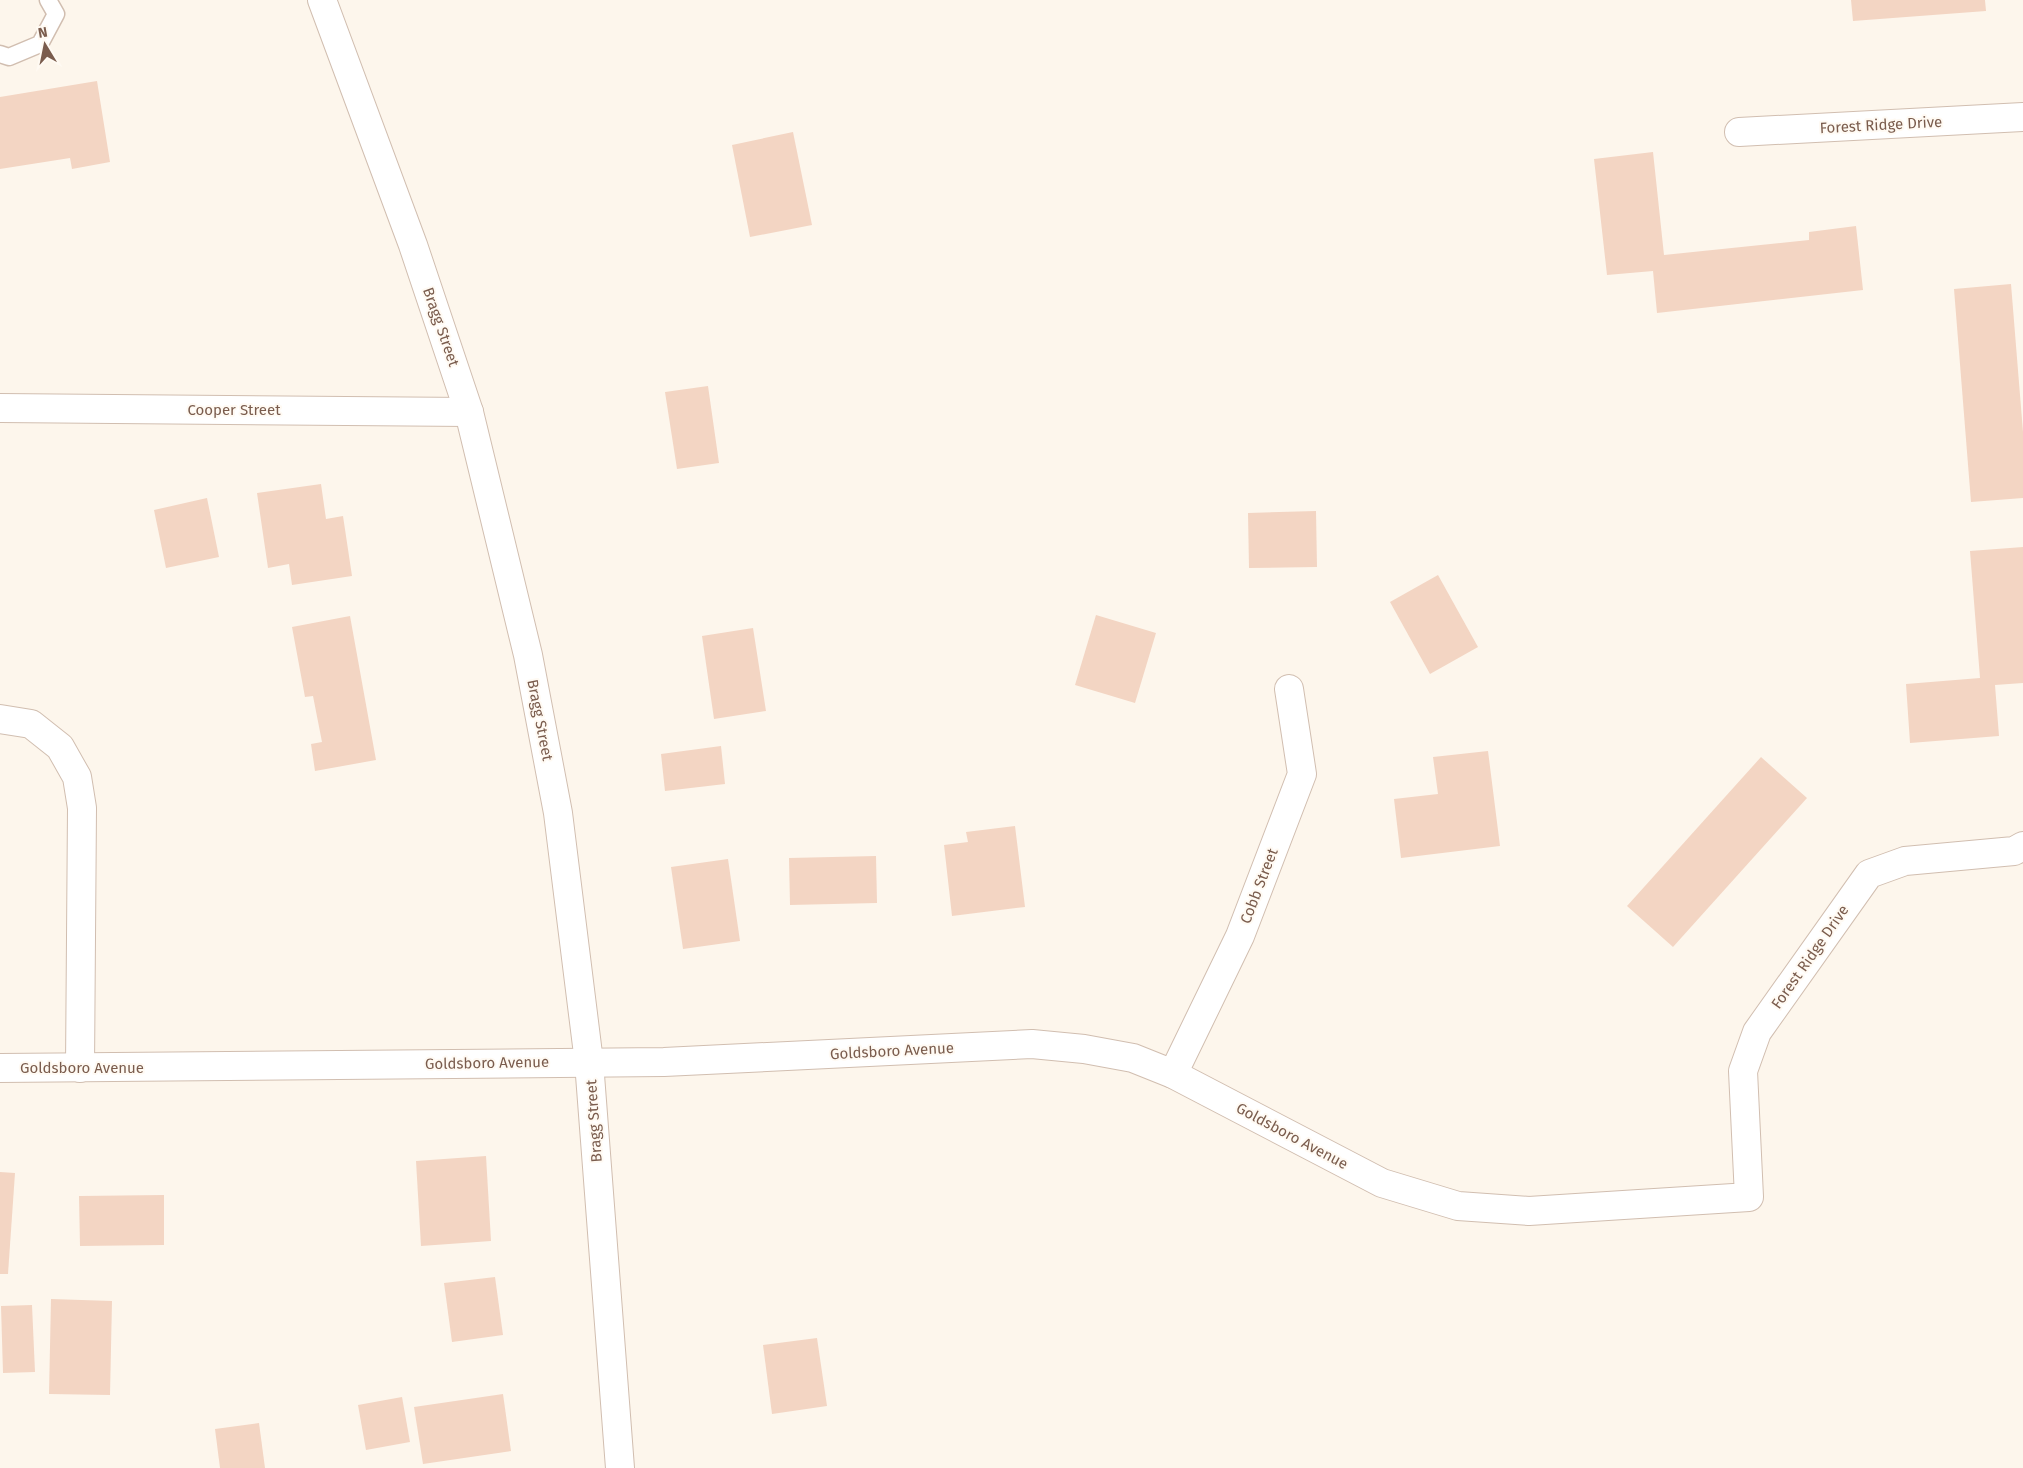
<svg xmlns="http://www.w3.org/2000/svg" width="2023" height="1468" font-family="'Fira Sans',sans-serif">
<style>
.building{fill:#f3d5c3}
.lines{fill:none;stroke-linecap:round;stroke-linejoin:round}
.service-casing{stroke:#d1beb0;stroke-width:19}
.minor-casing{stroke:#d1beb0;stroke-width:30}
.tertiary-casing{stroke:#d1beb0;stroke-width:30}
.service{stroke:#fff;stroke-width:16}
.minor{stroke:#fff;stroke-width:28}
.tertiary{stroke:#fff;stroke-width:28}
.labels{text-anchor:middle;stroke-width:4;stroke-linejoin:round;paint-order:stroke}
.street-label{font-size:15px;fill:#7a5c4d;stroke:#fffaf3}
</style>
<rect width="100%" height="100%" fill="#fdf6ec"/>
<g class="building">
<path d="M1851,0H1985L1986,11L1853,21Z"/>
<path d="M97,81L110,162L72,169L70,158L0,169V97Z"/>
<path d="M793,132L812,225L750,237L732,145Z"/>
<path d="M1653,152L1664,255L1809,240V232L1856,226L1863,290L1657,313L1653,271L1607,275L1594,159Z"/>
<path d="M2011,284L2023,432V498L1971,502L1954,289Z"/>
<path d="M708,386L719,463L677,469L665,392Z"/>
<path d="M321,484L326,519L343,516L352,576L292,585L289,564L268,568L257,493Z"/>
<path d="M207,498L219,557L166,568L154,510Z"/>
<path d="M1316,511L1317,567L1249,568L1248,513Z"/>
<path d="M2023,547V683L1995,685L1999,736L1910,743L1906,684L1980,678L1970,551Z"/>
<path d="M1438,575L1478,647L1430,674L1390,602Z"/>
<path d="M1096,615L1156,633L1135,703L1075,685Z"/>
<path d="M350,616L376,760L315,771L311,744L322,742L313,696L305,697L292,627Z"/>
<path d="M753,628L766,711L714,719L702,636Z"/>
<path d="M721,746L725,784L665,791L661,754Z"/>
<path d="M1488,751L1500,846L1401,858L1394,799L1438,794L1433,757Z"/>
<path d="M1761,757L1807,798L1673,947L1627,906Z"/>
<path d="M1015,826L1025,907L952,916L944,845L968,842L966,832Z"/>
<path d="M876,856L877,903L790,905L789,858Z"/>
<path d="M728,859L740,941L683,949L671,867Z"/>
<path d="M486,1156L491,1241L421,1246L416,1161Z"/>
<path d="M0,1172L15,1173L8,1274H0Z"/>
<path d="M164,1195V1245L80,1246L79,1196Z"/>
<path d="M495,1277L503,1335L452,1342L444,1283Z"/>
<path d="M51,1299L112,1301L110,1395L49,1394Z"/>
<path d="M32,1305L35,1372L3,1373L1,1306Z"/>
<path d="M817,1338L827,1406L772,1414L763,1345Z"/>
<path d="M503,1394L511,1451L423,1464L414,1407Z"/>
<path d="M402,1397L410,1442L366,1450L358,1405Z"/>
<path d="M259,1423L265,1468H220L215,1429Z"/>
</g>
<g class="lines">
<defs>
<path id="service" d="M0,54L9,57L40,44L56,14L48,0"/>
<g id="minor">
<path d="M1739,132L2023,117"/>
<path d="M0,408L469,412"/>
<path d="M0,719L31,724L60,747L77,777L82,808L80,1068"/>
<path d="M0,1068L664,1062L1032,1044L1084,1049L1133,1058L1173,1074L1382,1183L1458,1206L1529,1211L1749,1197L1743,1071L1757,1032L1869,874L1905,861L2014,851L2023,846"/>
<path d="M1173,1074L1240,936L1302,774L1289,689"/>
</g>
<path id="tertiary" d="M322,0L413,245L469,412L528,655L558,813L589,1062L620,1468"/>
</defs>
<use href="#service" class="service-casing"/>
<use href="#minor" class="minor-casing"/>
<use href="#tertiary" class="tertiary-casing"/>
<use href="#service" class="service"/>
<use href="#minor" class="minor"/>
<use href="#tertiary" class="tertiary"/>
</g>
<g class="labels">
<g class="street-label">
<text transform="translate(1881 125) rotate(-3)" y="5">Forest Ridge Drive</text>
<text transform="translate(441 327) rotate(71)" y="5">Bragg Street</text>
<text x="234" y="415">Cooper Street</text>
<text transform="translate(540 720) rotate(79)" y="5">Bragg Street</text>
<text transform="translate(1259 886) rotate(-69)" y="5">Cobb Street</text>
<text transform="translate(1810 957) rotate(-55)" y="5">Forest Ridge Drive</text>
<text transform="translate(892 1051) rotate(-3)" y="5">Goldsboro Avenue</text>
<text transform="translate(487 1063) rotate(-1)" y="5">Goldsboro Avenue</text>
<text x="82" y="1073">Goldsboro Avenue</text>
<text transform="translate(594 1121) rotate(-94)" y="5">Bragg Street</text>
<text transform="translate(1292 1136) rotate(28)" y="5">Goldsboro Avenue</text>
</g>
</g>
<g transform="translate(45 45) rotate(350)" stroke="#fffaf3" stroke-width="4" paint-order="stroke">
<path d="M0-4L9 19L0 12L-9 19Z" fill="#7a5c4d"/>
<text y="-8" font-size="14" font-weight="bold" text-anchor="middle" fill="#7a5c4d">N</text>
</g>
</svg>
